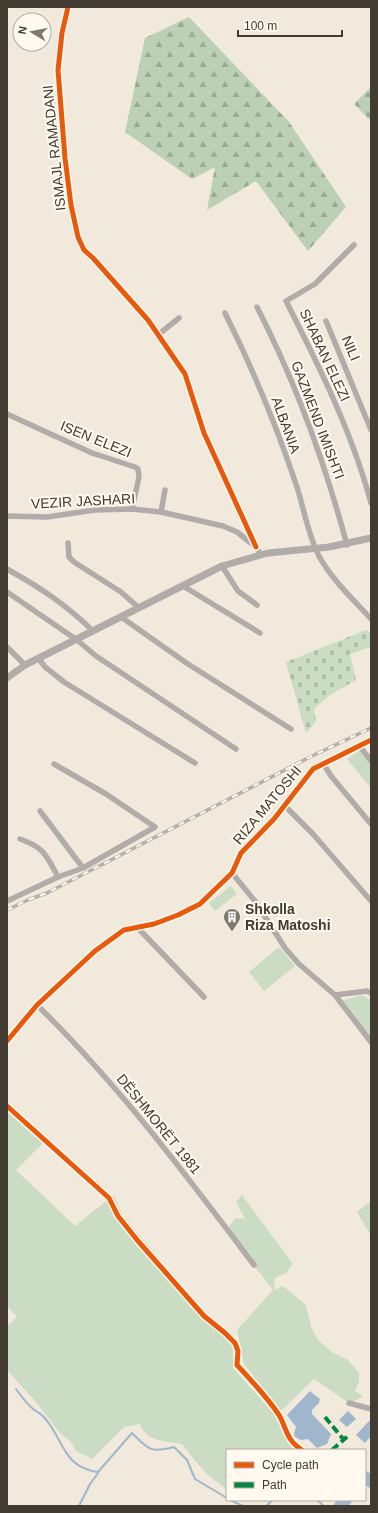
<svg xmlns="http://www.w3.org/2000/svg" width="378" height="1513" font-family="Arial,sans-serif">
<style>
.grass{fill:#cadcc4}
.forest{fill:url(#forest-firs)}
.cemetery{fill:url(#cemetery-stones)}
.water{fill:#a0b6cc}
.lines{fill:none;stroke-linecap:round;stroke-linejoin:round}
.stream{stroke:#a0b6cc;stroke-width:2}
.river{stroke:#a0b6cc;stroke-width:12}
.minor{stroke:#b1aca9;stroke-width:5.5}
.tertiary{stroke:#b1aca9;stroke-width:7}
.rail-casing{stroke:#b6b0aa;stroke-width:3.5}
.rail{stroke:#fff9ef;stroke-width:2;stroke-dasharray:6;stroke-linecap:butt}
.quiet{stroke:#00873e;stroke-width:4;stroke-dasharray:8 4;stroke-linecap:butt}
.cycleway-casing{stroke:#fff9ef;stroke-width:8}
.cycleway{stroke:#e8590c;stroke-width:5}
.labels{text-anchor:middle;stroke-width:4;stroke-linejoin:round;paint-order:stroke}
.street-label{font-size:14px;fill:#413b32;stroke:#fff9ef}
.poi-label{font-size:14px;font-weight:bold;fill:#413b32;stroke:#fff9ef;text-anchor:start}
</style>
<defs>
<pattern id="forest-firs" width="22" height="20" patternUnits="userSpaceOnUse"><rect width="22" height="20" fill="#bcd0b7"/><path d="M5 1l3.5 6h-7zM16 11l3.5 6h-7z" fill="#9aaa95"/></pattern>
<pattern id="cemetery-stones" width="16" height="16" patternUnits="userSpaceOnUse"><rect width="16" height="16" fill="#cadcc4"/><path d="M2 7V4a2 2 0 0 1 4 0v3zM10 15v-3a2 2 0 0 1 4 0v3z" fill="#afbea9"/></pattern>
</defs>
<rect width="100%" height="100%" fill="#f1e9db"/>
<g class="grass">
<path d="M360,750L371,765V788L347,759Z"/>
<path d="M231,886L237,894L215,911L209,903Z"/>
<path d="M279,947L295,966L264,991L249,972Z"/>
<path d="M362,995L371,1000V1038L341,1001Z"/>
<path d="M7,1102L48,1138L16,1170L75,1226L114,1195L122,1214L205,1314L230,1341L233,1351V1368L276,1416L288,1443L297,1450H227V1489C208,1479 195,1460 182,1444C166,1441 146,1442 140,1424L124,1427L92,1459L76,1451L71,1442L60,1433L36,1402L7,1370V1326L17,1317L7,1306Z"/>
<path d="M242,1195L293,1264L286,1273L275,1278L274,1290L283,1286L306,1305L311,1327L318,1340L332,1352L348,1360L359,1373V1382L355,1391L363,1397L349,1403L314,1379L281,1411L244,1364L237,1330L273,1290L226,1230L236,1218L245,1219L236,1202Z"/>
<path d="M371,1201V1236L357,1212Z"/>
</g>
<g class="forest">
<path d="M189,17L289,122L346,207L308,251L256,181L207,210L215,167L192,179L125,132L145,38Z"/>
<path d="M371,87V121L354,104Z"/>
</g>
<path class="cemetery" d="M366,630L371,634V647L350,654L356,680L330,695L314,709L316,722L306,733L286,662Z"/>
<g class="water">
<path d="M310,1391L320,1399L319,1403L312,1410V1414L331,1434L327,1444L317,1448L308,1439L301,1440L295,1437L294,1433L296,1427L287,1415Z"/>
<path d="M348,1411L356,1419L347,1427L339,1420Z"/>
<path d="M371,1419V1436L365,1443L356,1435Z"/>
</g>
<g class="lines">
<g class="stream">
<path d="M16,1389C21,1396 26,1403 32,1408C35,1411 39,1413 42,1415C64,1437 61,1467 98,1472L132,1433C149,1450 150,1453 174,1447L187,1460L195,1479L227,1498"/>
<path d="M230,1500L243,1506"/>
<path d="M317,1500L324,1506"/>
<path d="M79,1506L90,1484L98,1473"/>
<path d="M266,1506L273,1500"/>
</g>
<g class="river">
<path d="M365,1477L371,1482"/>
<path d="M340,1506L346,1500"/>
</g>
<g class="minor">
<path d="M68,7L62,33L58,70L65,158L71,205L78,237L84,250L93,258L148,320L185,374L204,433L256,547"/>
<path d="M354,245L315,284L286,301C319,366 352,432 371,503"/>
<path d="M257,307C296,383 325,463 347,545"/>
<path d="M225,313C253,369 277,427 297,487C304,509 308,535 319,556C332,580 353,599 371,619"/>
<path d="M326,321L371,430"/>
<path d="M159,334L179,318"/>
<path d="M7,414L92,453L135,467L138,469L139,477L132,509"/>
<path d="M161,512L165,490"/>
<path d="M7,516L47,517L95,510L132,509L161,512L223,526L237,532L256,547L261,555"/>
<path d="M68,543L69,557L74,562L121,592L139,608"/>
<path d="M222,566L238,591L257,605"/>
<path d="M7,569C41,588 65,604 93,631"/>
<path d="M183,586L260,633"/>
<path d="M7,592L77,640L96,656L236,749"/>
<path d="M121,617L188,664L291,729"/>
<path d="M7,647L25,665"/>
<path d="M39,659L45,667L64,682L195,763"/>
<path d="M359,745L371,761"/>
<path d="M323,763L331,776L371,824"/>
<path d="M284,805L313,834L371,901"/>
<path d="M40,811L83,868"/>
<path d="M20,839C45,848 46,855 58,877"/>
<path d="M232,873L255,901L285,948L299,964L335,995L371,1042"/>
<path d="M7,901L58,877L83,868L155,827L106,794L54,764"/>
<path d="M137,927L204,997"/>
<path d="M335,995L367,991L371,993"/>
<path d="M37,1005C118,1084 186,1175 254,1265"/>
<path d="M7,1041L37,1005L95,951L124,930L154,924L178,915L200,904L232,873L241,853L274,819L313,769L371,740"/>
<path d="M7,1106L109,1198L118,1216L138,1241L204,1316L225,1333L235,1343L238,1351L237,1365C252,1381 267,1397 279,1415C287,1429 286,1440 302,1450"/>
<path d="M349,1403L371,1409"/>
</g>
<path class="tertiary" d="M7,678L25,665L222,566L268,553L329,547L371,538"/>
<defs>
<path id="rail" d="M7,910L30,899L47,893L310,757L371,728"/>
</defs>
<use href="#rail" class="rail-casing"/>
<use href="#rail" class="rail"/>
<g class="quiet">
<path d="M325,1417L344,1440"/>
<path d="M332,1450L348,1436"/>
</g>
<defs>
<g id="cycleway">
<path d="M68,7L62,33L58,70L65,158L71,205L78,237L84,250L93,258L148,320L185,374L204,433L256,547"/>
<path d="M7,1041L37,1005L95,951L124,930L154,924L178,915L200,904L232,873L241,853L274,819L313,769L371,740"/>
<path d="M7,1106L109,1198L118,1216L138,1241L204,1316L225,1333L235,1343L238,1351L237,1365C252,1381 267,1397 279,1415C287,1429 286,1440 302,1450"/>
</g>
</defs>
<use href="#cycleway" class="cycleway-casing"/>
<use href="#cycleway" class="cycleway"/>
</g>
<defs>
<symbol id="building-pin" viewBox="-11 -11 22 30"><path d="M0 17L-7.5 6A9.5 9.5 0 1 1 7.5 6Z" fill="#7f786d" stroke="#fff9ef"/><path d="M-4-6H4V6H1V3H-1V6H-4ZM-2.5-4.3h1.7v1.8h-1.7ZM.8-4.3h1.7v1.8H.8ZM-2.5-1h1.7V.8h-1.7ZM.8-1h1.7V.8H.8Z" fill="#fff"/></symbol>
</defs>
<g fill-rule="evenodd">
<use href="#building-pin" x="222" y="907" width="20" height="27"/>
</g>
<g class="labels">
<g class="street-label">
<text transform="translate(54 148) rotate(-96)" y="5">ISMAJL RAMADANI</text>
<text transform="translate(351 348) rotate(67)" y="5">NILI</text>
<text transform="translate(325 355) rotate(65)" y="5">SHABAN ELEZI</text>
<text transform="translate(318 420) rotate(69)" y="5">GAZMEND IMISHTI</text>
<text transform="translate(286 425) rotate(70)" y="5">ALBANIA</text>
<text transform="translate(96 439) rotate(22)" y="5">ISEN ELEZI</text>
<text transform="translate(83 501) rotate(-3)" y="5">VEZIR JASHARI</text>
<text transform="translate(267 805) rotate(-50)" y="5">RIZA MATOSHI</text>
<text transform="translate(159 1124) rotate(51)" y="5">DËSHMORËT 1981</text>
</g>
<g class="poi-label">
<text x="245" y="914">Shkolla<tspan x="245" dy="16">Riza Matoshi</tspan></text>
</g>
</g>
<rect width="378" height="1513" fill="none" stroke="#413b32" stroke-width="16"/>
<rect x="226" y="1449" width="140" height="52" fill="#fff9ef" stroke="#b3ada3"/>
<rect x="234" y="1462" width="20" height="6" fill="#e8590c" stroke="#b3ada3"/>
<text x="262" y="1469" font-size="12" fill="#413b32">Cycle path</text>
<rect x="234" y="1482" width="20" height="6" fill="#00873e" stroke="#b3ada3"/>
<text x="262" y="1489" font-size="12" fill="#413b32">Path</text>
<g transform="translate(32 32) rotate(280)"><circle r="19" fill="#fff9ef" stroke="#b3ada3"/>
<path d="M0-3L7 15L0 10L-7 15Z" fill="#7f786d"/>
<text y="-6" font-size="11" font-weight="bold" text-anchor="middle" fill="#413b32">N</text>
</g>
<path d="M238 30v6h104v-6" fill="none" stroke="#413b32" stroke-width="2"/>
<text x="244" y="30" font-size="12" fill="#413b32" stroke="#fff9ef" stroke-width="3" paint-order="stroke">100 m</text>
</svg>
